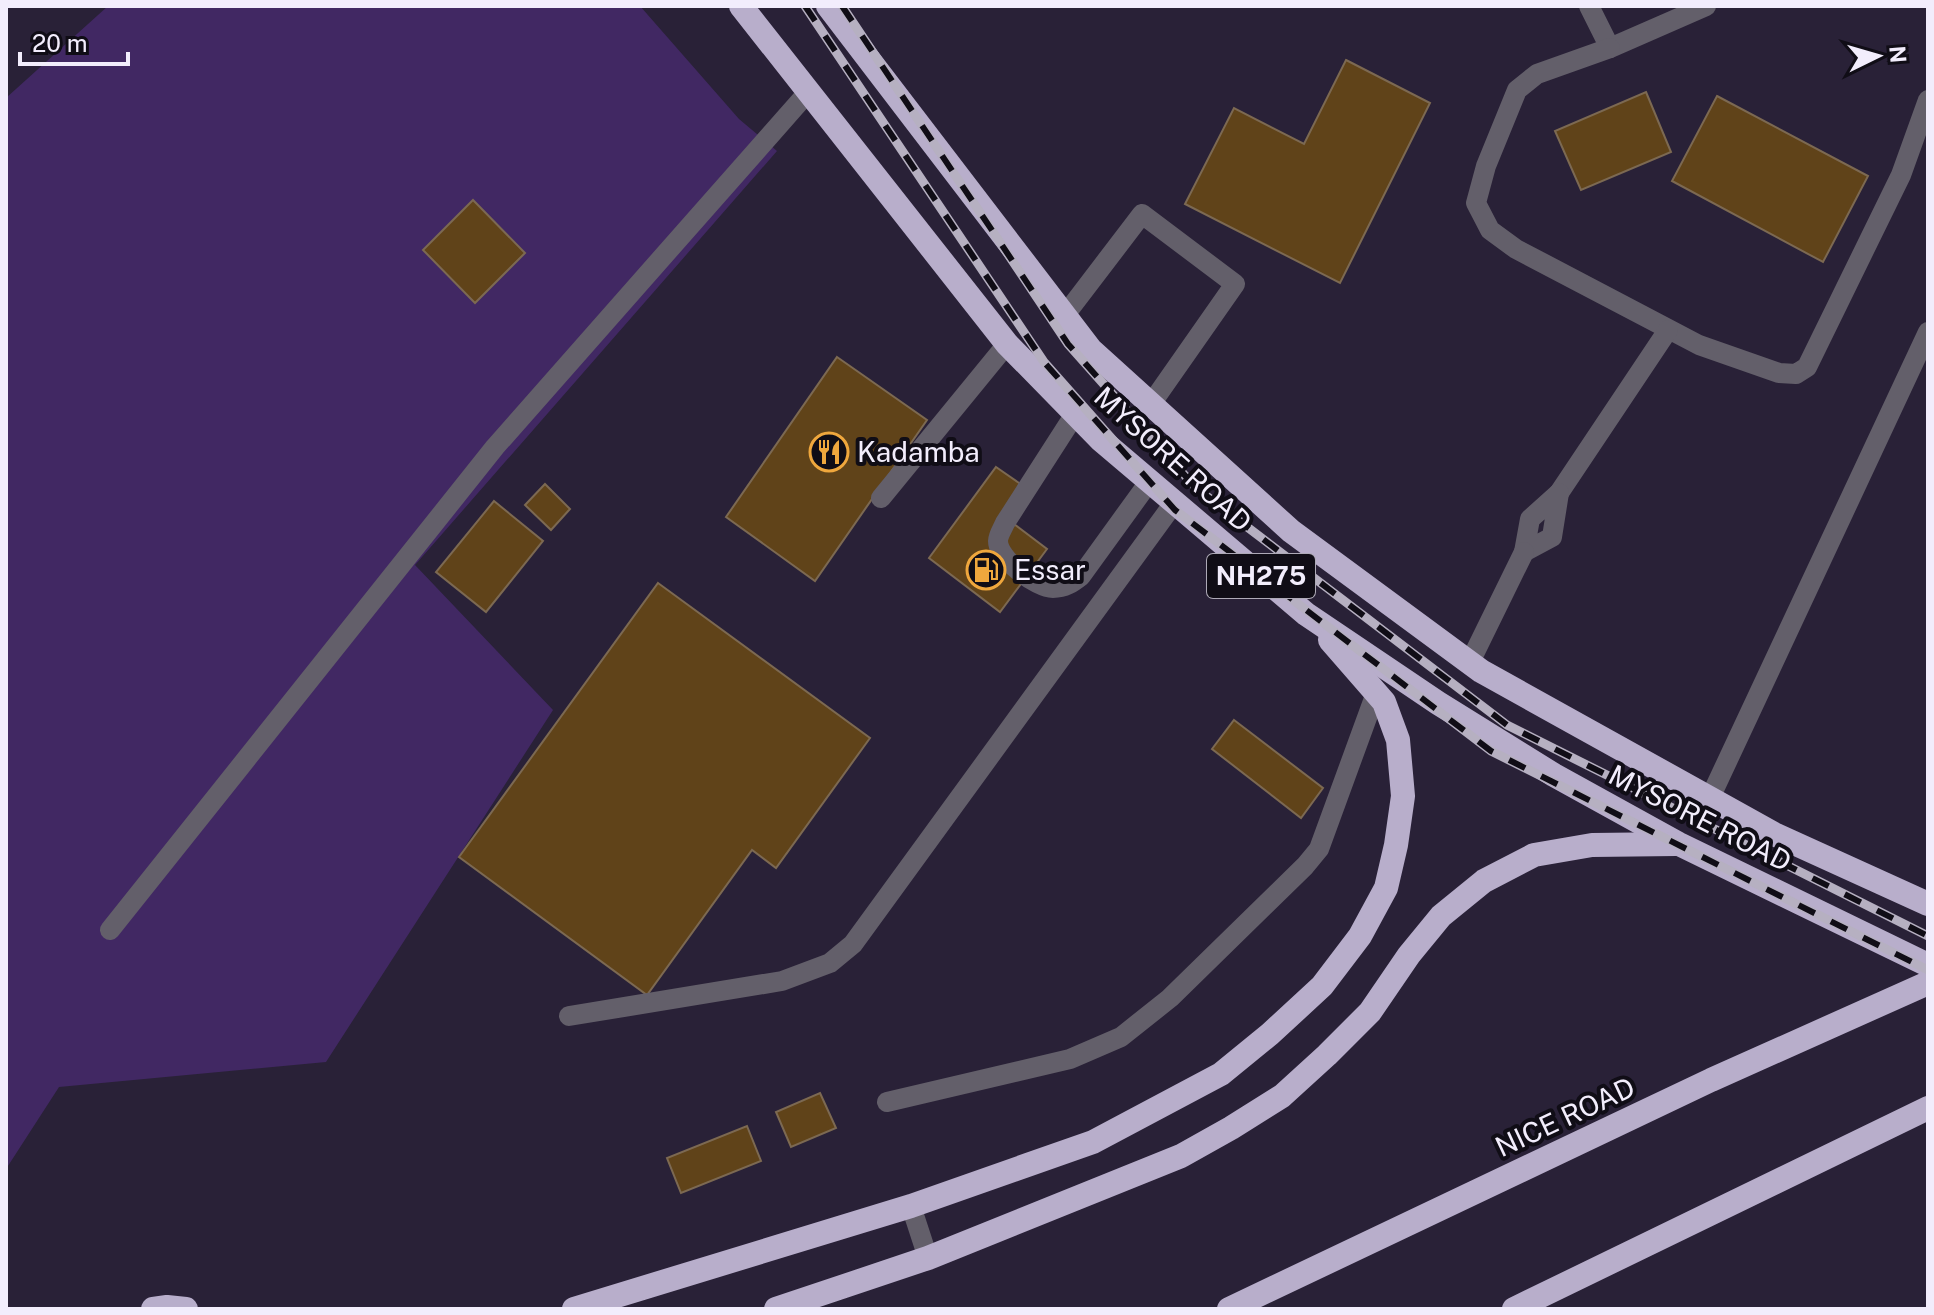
<svg xmlns="http://www.w3.org/2000/svg" width="1934" height="1315" font-family="'Public Sans',sans-serif">
<style>
.green{fill:#412863}
.building{fill:#604319;stroke:#7c6952;stroke-width:2}
.lines{fill:none;stroke-linecap:round;stroke-linejoin:round}
.minor{stroke:#635f6a;stroke-width:20}
.highway{stroke:#b8aecb;stroke-width:24}
.rail-casing{stroke:#b6b0c1;stroke-width:9}
.rail{stroke:#100d16;stroke-width:6;stroke-dasharray:18;stroke-linecap:butt}
.labels{text-anchor:middle;stroke-width:8;stroke-linejoin:round;paint-order:stroke}
.shield{fill:#100d16;stroke:#aeaab7;stroke-width:2}
.shield-label{font-size:26px;font-weight:bold;fill:#f2edfc}
.poi-label{font-size:28px;fill:#f2edfc;stroke:#100d16;text-anchor:start}
.street-label{font-size:28px;fill:#f2edfc;stroke:#100d16}
</style>
<rect width="100%" height="100%" fill="#292137"/>
<path class="green" d="M108,6H640L739,119L777,151L415,565L553,710L326,1062L59,1087L6,1169V98Z"/>
<g class="building">
<path d="M1346,60L1430,103L1340,283L1185,204L1234,108L1304,144Z"/>
<path d="M1646,92L1671,152L1581,190L1555,131Z"/>
<path d="M1717,96L1868,176L1823,262L1672,181Z"/>
<path d="M473,200L525,253L475,303L423,250Z"/>
<path d="M837,357L927,420L815,581L726,517Z"/>
<path d="M996,467L1032,492L1010,521L1047,549L1000,612L929,558Z"/>
<path d="M545,484L570,509L551,530L525,505Z"/>
<path d="M494,501L543,541L486,612L436,572Z"/>
<path d="M658,583L870,738L776,868L752,850L647,995L459,857Z"/>
<path d="M1234,720L1323,788L1301,818L1212,749Z"/>
<path d="M820,1093L836,1128L791,1147L776,1112Z"/>
<path d="M747,1126L761,1161L681,1193L667,1158Z"/>
</g>
<g class="lines">
<g class="minor">
<path d="M1589,6L1610,48L1706,6"/>
<path d="M1610,48L1537,74L1517,90L1486,166L1476,203L1490,230L1516,249L1699,345L1779,373L1796,374L1807,367L1901,175L1928,100"/>
<path d="M1065,315L1142,214L1235,284L1151,404"/>
<path d="M1075,414L1005,523C1003,528 998,535 998,541C998,559 1036,588 1053,588C1065,588 1072,583 1081,576L1149,482"/>
<path d="M1559,493L1668,330"/>
<path d="M1559,493L1552,537L1524,552L1530,519Z"/>
<path d="M881,498L1007,344"/>
<path d="M1470,662L1524,552"/>
<path d="M1710,798L1928,332"/>
<path d="M110,930L495,447L809,91"/>
<path d="M569,1016L782,981L830,963L853,944L1174,503"/>
<path d="M887,1102L1070,1059L1121,1037L1170,998L1305,866L1319,849L1376,693"/>
<path d="M911,1206L928,1258"/>
</g>
<g class="highway">
<path d="M741,6L1007,344L1101,440L1306,614L1438,703L1554,775L1679,844L1928,965"/>
<path d="M828,6L1091,350L1291,531L1481,671L1776,835L1928,904"/>
<path d="M153,1309L167,1307L186,1309"/>
<path d="M574,1309L911,1206L1093,1142L1221,1074L1270,1034L1322,986L1360,936L1386,888L1396,845L1403,796L1398,740L1384,702L1330,640"/>
<path d="M776,1309L928,1258L1181,1156L1231,1128L1282,1096L1327,1055L1370,1012L1409,955L1441,916L1484,881L1534,855L1592,845L1676,844"/>
<path d="M1229,1309L1711,1080L1928,983"/>
<path d="M1514,1309L1928,1108"/>
</g>
<defs>
<g id="rail">
<path d="M805,6L1044,362L1175,510L1491,751L1928,970"/>
<path d="M842,6L1068,344L1196,488L1507,725L1928,936"/>
</g>
</defs>
<use href="#rail" class="rail-casing"/>
<use href="#rail" class="rail"/>
</g>
<defs>
<symbol id="restaurant-ring" viewBox="-11 -11 22 22"><circle r="9.5" fill="#100d16" stroke="#efa73d" stroke-width="1.5"/><path d="M-5-6h1v4h1v-4h1v4h1v-4h1v5L-1.5 .5V6h-2V.5L-5-1ZM5-6V6H3V1.5H1.5Q1.5-4 5-6Z" fill="#efa73d"/></symbol>
<symbol id="fuel-ring" viewBox="-11 -11 22 22"><circle r="9.5" fill="#100d16" stroke="#efa73d" stroke-width="1.5"/><path d="M-5.5-6h7V0h2V4h1.3V-2.5L3-4.5l.8-.8L6-3V5H2.5V1h-1V6h-7ZM-4.2-4.7v3.2H.2V-4.7Z" fill="#efa73d"/></symbol>
</defs>
<g fill-rule="evenodd">
<use href="#restaurant-ring" x="807" y="430" width="44" height="44"/>
<use href="#fuel-ring" x="964" y="548" width="44" height="44"/>
</g>
<g class="labels">
<rect class="shield" x="1207" y="554" width="108" height="44" rx="6"/>
<g class="shield-label">
<text x="1261" y="585">NH275</text>
</g>
<g class="poi-label">
<text x="857" y="462">Kadamba</text>
<text x="1014" y="580">Essar</text>
</g>
<g class="street-label">
<text transform="translate(1173 459) rotate(42)" y="10">MYSORE ROAD</text>
<text transform="translate(1700 818) rotate(27)" y="10">MYSORE ROAD</text>
<text transform="translate(1565 1117) rotate(-25)" y="10">NICE ROAD</text>
</g>
</g>
<rect width="1934" height="1315" fill="none" stroke="#f2edfc" stroke-width="16"/>
<g transform="translate(1878 56) rotate(85)" stroke="#100d16" stroke-width="6" paint-order="stroke">
<path d="M0-6L14 30L0 20L-14 30Z" fill="#f2edfc"/>
<text y="-12" font-size="22" font-weight="bold" text-anchor="middle" fill="#f2edfc">N</text>
</g>
<path d="M20 52v12h108v-12" fill="none" stroke="#f2edfc" stroke-width="4"/>
<text x="32" y="52" font-size="24" fill="#f2edfc" stroke="#100d16" stroke-width="6" paint-order="stroke">20 m</text>
</svg>
